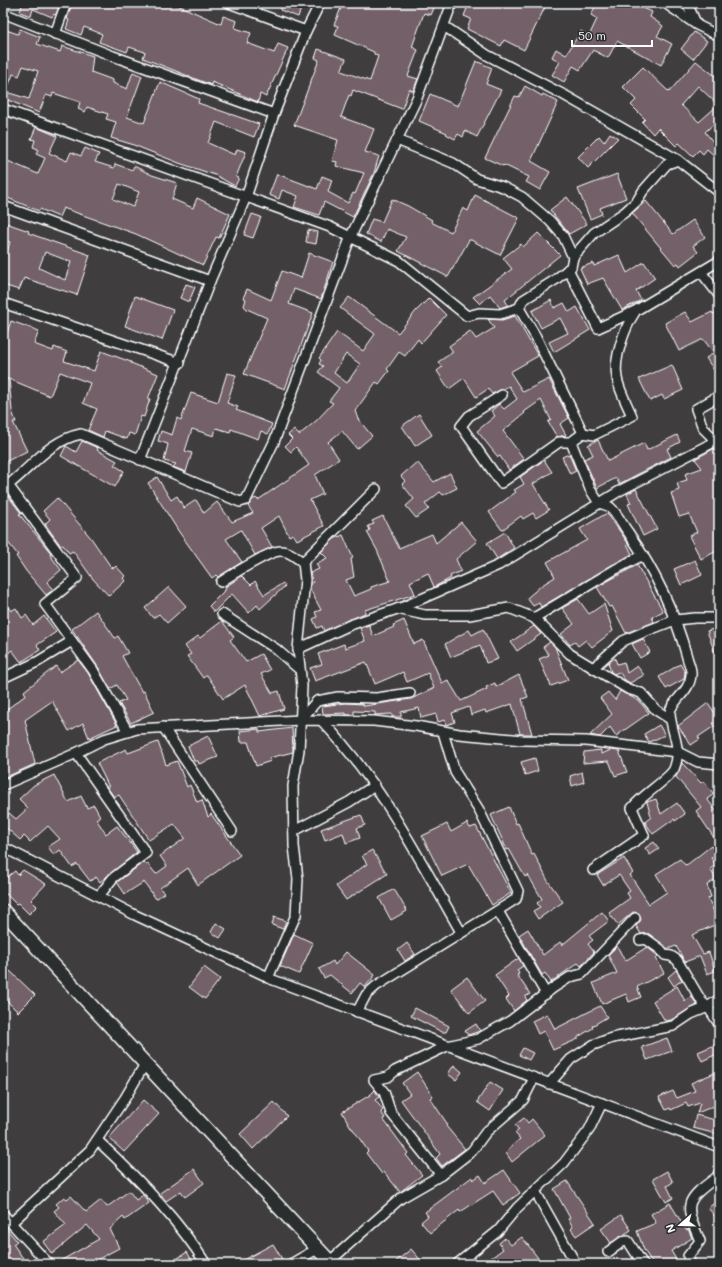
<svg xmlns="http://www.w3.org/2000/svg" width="722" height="1267" font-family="Mali,sans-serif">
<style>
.building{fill:#736167;stroke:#fff;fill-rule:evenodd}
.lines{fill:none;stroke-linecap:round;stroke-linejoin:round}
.street-casing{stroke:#fff;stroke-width:12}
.secondary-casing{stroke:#fff;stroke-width:16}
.street{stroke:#2a2d2e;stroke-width:9}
.secondary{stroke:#2a2d2e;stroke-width:13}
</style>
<rect width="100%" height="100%" fill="#403d3f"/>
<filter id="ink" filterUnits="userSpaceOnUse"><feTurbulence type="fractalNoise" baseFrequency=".025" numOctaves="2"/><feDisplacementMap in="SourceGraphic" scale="8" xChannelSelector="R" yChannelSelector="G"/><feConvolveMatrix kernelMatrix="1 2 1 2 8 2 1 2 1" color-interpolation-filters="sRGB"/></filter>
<g filter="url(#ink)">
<g class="building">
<path d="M18,3H60L56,15L54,14L52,17L33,9L31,16L20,12L22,5Z"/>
<path d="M72,3H173L221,24L223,16L237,21L235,28L251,33L247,43L274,53L278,44L288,48L266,97L260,94L258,102L212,82L211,85L143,58L145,52L129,47L127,52L99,42L102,34L84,27L81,35L66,29L69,20L67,19Z"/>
<path d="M283,3H303L298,17L280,10Z"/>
<path d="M343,3H358L366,6L367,3H423L434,8L431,15L424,13L412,47L418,50L408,76L418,79L413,91L409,89L402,109L353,90L351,96L349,95L341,117L374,129L365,152L379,156L374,173L353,217L324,202L319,215L294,207L298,196L282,190L279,199L269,195L277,174L317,189L322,176L332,180L328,192L348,203L353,193L355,194L364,173L336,166L337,162L332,161L338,140L294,125L319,60L315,58L318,49L346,59L341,71L370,81L378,56L374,54V52L335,35L338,26L334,25Z"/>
<path d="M469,3H547L524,50L504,40L501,46L467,29L471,19L464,16Z"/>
<path d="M597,3H633L652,12L650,17L663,26L657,36L672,44L661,65L617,41L608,58L593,50L580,70L573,66L564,82L552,75L560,62L552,57L556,49L566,55L581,31L589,36L597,19L591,15Z"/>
<path d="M3,29L18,34L20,29L40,37L37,44L60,52L62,46L93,56L91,72L113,80V83L127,89L133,72L142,76L127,117L144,123L160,82L199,99L198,103L259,124L254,137L216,122L208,143L235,155L237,149L246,152L236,177L239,178L235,186L215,175L179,163L131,144L111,138L116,122L106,119L108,114L87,107L85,112L78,109L80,102L53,93L52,97L46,95L39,113L3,98ZM23,66L38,71L29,99L6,92L13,74L19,76Z"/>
<path d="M694,32L707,41L693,59L681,49Z"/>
<path d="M476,61L492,68L486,84L501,90L477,137L465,131L463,137L458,134L455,139L446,134L447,133L419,121L430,94L458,106Z"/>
<path d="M696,61L719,79V119L705,132L719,149V160L707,149L703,154L699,150L693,156L679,143L676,146L658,128L653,134L642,122L645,119L631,105L636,100L623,87L643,67L669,92ZM698,86L718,105L699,122L681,105Z"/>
<path d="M525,86L542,96L543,94L558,102L531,161L550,172L540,190L526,182L529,177L504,165L503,166L485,158L515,96L519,97Z"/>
<path d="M36,127L57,136L49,153L67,161L71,152L81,156L85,148L99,154L95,162L114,168L115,164L132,170L134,166L152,175L177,183L172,199L193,208L197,198L230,214L219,238L216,237L203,265L136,234L63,208L59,217L40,209L39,211L3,196V159L38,174L45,158L36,154L38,149L33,147L35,140L31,139ZM119,184L139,192L133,207L113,199Z"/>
<path d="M610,133L618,138L588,168L578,157L599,136L604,142Z"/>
<path d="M617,174L626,198L600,208L602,214L590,219L578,189Z"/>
<path d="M475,195L519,218L500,255L471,240H469L448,277L398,251L406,237L387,229L381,242L366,234L372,219L382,222L392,199L408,206L432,220L431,222L451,232L463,208L468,211Z"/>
<path d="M567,197L587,224L569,234L550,210Z"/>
<path d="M646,201L673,234L693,220L705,237L693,246L698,252L680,266L678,263L675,265L632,213Z"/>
<path d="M252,214L261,217L253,238L244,235Z"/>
<path d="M3,222L29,231L28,233L90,255L77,295L24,278L19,290L3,285V266L10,242L3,240ZM45,252L71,262L65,280L39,268Z"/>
<path d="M308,230L318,232L316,244L306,242Z"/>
<path d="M538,233L560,255L505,300L508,305L500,308L490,295L480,304L473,297L512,269L503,258L521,244L523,247Z"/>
<path d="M309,253L333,262L321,299L294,289L289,304L313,313L285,389L244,374L267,318L247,309L244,306L246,299L243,298L247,289L271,300L282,271L301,278Z"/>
<path d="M619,255L627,273L644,262L655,278L636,291L641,300L622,310L603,278L587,284L580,268L593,263L594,266Z"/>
<path d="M186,284L195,287L189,302L180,298Z"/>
<path d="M135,296L173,310L162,340L125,326Z"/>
<path d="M349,297L398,333L416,311L429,298L446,315L421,343L418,339L405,356L399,352L387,369L389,371L379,384L376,382L355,411L358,419L372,436L357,449L342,431L328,442L339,459L315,475L323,494L310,500L324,526L297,540L293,534L289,536L279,516L261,528L272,547L255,555L241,530L226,539L242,562L218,577L216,575L212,578L179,532L148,483L157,477L171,500L177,496L184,508L196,500L204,513L217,502L232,522L253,513L248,506L252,500L256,498L258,500L309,465L296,447L291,452L285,446L292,439L288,435L294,430L299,435L316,421L333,403L329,401L339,388L318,372L323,366L319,364L321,360L319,358L337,332L363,351L375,334L340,308ZM346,354L360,364L347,383L334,373Z"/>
<path d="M551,300L554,308L564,303L569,312L577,307L590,330L554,352L549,342L568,333L560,318L541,328L532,311Z"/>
<path d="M719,311V378L706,358L714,353L703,339L679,351L665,323L685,312L692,322L712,312L713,314Z"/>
<path d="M515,316L538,356L510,372L523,392L549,379L569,418L560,424L566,435L557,437L548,422L551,420L541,400L524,412L525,413L503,431L524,459L509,470L500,456L498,457L477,431L495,416L491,411L499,404L504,409L517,399L509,386L492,394L488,389L476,397L464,378L449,389L437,371L442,367L438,362L453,352L449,346L470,331L476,339L494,328L488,319L502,320Z"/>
<path d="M11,321L39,331L34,344L53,351L54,347L67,352L64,361L94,371L101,351L131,362V363L158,374L148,399H150L144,417L141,416L135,435L129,433L127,439L105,431L103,437L88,430L97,409L83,403L90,383L60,372L50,396L9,379L12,411L16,422H13L27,451L3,463V379H8L3,377V344Z"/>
<path d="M672,365L683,390L664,399L662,395L650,401L639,379Z"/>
<path d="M227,373L236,375L227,403L238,407L236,410L272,424L268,434L261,431L258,439L231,429L230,432L216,428L214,436L192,429L185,451L192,453L186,472L173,467L176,464L164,461L168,444L158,441L161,431L172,435L177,418L181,420L191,393L218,402Z"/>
<path d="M419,414L432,435L415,446L402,426Z"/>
<path d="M677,435L680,442L667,449L671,457L619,484L616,478L597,488L584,459L593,455L588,445L598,440L608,461L644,443L647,450Z"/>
<path d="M82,441L98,448L97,450L117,461L114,465L124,471L115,487L61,456L66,446L76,452Z"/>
<path d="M715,448L719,450V550L701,559L689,536L697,532L689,514L679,517L671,493L679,490L677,483L687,480L685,474L702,468L695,459Z"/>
<path d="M569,454L576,471L570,474L562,457Z"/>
<path d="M544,460L552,472L533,484L549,510L536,518L533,513L523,519L521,516L502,530L489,512L516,492L514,490L524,484L520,477Z"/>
<path d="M417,462L434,482L450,473L457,488L443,495L440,492L425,504L429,509L416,518L406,506L414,499L402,484L405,481L401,476Z"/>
<path d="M636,489L657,529L643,536L628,504L631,503L627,494Z"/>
<path d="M8,496L21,513L19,514L51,553L50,555L61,570L47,582L53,590L46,595L26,571L16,556L18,555L3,536V500Z"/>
<path d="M57,498L91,538L111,567L114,568L116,566L125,576L123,578L125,581L109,596L93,579L73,551L69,553L63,545L61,546L45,524L50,519L43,511Z"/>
<path d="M607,513L628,543L627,544L632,554L541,607L539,603L533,606L527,598L542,585L555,577L547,562L587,540L580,529Z"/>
<path d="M383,516L399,548L432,534L436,543L461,522L477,541L456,559L461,571L450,576L451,578L434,587L428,573L410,582L415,594L365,610V613L324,631L322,626L317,628L313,619L317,617L315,612L321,610L310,589L311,583L313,582L310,573L319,569L316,564L327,558L321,552L334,539L343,535L353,558L351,559L354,577L346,580L354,596L371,589V587L390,581L377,550L367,532L370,530L368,526L374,524L372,521Z"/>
<path d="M505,532L514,548L497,559L487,543Z"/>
<path d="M695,560L702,575L681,585L674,569Z"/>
<path d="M637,565L663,611L652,617L654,622L626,633L612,606L609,607L597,587Z"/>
<path d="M242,576L251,585L255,581L264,595L283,583L285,586L260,609L257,605L249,613L232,594L214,612L209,606L226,589L225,587Z"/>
<path d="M169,587L186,606L167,623L159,614L153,618L145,608Z"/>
<path d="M578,599L589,614L604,604L613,631L592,647L586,640L578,646L575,642L570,645L561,634L574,624L562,608Z"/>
<path d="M3,600L11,611L16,608L22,618L26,615L33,625L44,616L56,632L37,645L40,650L21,662L12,650L7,654L3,648Z"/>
<path d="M96,611L115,638L118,636L128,653L122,656L142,692L144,691L154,712L131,723L119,703L126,700L117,685L110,689L98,667L72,629Z"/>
<path d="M404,620L414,644L423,640L442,683L448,680L461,701L487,689L486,687L495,683L496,687L519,675L528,697L522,699L532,734H520L512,704L486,713L485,710L471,715L469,707L452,713L455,722L446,725L445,720L438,722L436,714L421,718L419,708L401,712V717H392V714L375,715V712L354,711V715H346V713L323,714L322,706L346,703L363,704L364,706L411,699L434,688L428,673L407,682L403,672L375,684L366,662L315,681L310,668L322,664L318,654L344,644L345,648L365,641L360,628L369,625L373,636L394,627L393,625Z"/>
<path d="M222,621L234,637L230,640L246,662L261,654L270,670L261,674L272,693L279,691L284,709L260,716L245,685L223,699L207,675L203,678L187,656L191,654L185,646L198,636L200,638Z"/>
<path d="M534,626L541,634L517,651L511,642Z"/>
<path d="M719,627V661H718L707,631Z"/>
<path d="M483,629L498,659L486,663L480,645L451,657L445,644L469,630L472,635Z"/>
<path d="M643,639L650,652L640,658L632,644Z"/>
<path d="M550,642L555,647L568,680L551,686L539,659L549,655L543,647Z"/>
<path d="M615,658L617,664L624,662L627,673L637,666L644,675L630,683L625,680L619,672L614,674L611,672L608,663Z"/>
<path d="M78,660L88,673L117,725L89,738L83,723L69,731L52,701L25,720L35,764L6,777L3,769V712L26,695L24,691L56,666L60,672Z"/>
<path d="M680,664L685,672L684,679L666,689L659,677Z"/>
<path d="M620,691L639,701L649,713L616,736L610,727L600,737L590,735L612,714L600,698L608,692L615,700Z"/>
<path d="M708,703L719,719V723L698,737L700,739L691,745L678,726Z"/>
<path d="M659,725L665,735L649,742L644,734Z"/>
<path d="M292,728L293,752L269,758L271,761L256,766L248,742H241L240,731L259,729V732Z"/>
<path d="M208,736L218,757L199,764L198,761H194L188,746Z"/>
<path d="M158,742L166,765L177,761L187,787L190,785L197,802L202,800L208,817L211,814L240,855L198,885L188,868L160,888L164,893L156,899L144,882L125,894L117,882L144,862L146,864L147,863L156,874L167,866L160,856L185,838L174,824L149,840L119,795L114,797L107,787H109L97,763L126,749L128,753Z"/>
<path d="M601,750V754L611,750L619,751L627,772L615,776L609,761L583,763L584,752Z"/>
<path d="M535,758L538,771L525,775L521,762Z"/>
<path d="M682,763L701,783L703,781L714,794L707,799L717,812L719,818V845L696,811L701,807L676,777Z"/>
<path d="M582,772L584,782L572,786L570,776Z"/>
<path d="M54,775L68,802L81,796L87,808L94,805L100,816L96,819L106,834L117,826L137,852L100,882L96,877L90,881L77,864L72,867L60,850L54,855L48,847L60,839L48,826L30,842L24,836L20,840L3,825V820L9,813L16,819L28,808L19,799L34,785Z"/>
<path d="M656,799L661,814L677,803L685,814L675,821L674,819L653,834L645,822L651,817L647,802Z"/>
<path d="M509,807L516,824L518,823L532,855L534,854L548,881L563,902L538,919L533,911L540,907L537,903L542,899L528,875L525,877L509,849L507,850L491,815Z"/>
<path d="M361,815L365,825L357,828L360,838L346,843L343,833L325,840L321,829Z"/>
<path d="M467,823L470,828L476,826L511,893L492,905L468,864L442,876L422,836L447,824L451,832Z"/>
<path d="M654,842L659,849L650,855L645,848Z"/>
<path d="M711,846L717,854L711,858L716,865L710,869L716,879L707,885L711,897L708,898L719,923L692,935L703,954L709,952L715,971L707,974L700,956L685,962L676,946L668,949L649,934H641L636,926L641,920L639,913L633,912L618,925L609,913L630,898L627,893L630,891L619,875L603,885L597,875L624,858L633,873L630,875L649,904L667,892L656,874L680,859L685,865L688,864Z"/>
<path d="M372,850L387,874L346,900L336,886L367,864L362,856Z"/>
<path d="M23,870L46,884L31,900L37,906L29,914L18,903L16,904L3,891V880L15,871L18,875Z"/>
<path d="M394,889L407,911L391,920L379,898Z"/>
<path d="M602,912L609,921L589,936L593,940L588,944L594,952L581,966L578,963L551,982L545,973L542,975L519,935L528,929L543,955L560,942L562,945Z"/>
<path d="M274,917L286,921L283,929L272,925Z"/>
<path d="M216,923L226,929L220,938L211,932Z"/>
<path d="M294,934L313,943L299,974L280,966Z"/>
<path d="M407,943L415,954L405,961L398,950Z"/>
<path d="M617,946L625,961L647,947L658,956L656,958L664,973L637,987L641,997L629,1002L626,994L602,1004L593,983L617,973L608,955Z"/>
<path d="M346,952L375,975L365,987L360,983L352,993L330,975L324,978L319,969L333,961L335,965Z"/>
<path d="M519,958L523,966L517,970L519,974L517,975L530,994L525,997L527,1000L514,1011L506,999L509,996L495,975Z"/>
<path d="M204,967L220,979L205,999L189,987Z"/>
<path d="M676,970L682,980L674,986L668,977Z"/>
<path d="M10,971L35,995L18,1012L3,997V979Z"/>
<path d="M467,977L485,1001L469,1013L451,989Z"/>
<path d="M677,986L685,1001L692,997L697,1005L671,1020L665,1021L653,1001Z"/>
<path d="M600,1006L607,1017L592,1026L593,1028L578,1037V1039L553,1050L544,1031L538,1034L532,1021L547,1014L555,1029Z"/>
<path d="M415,1008L449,1026L446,1032H442L411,1016Z"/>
<path d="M476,1024L480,1031L468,1035L465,1031Z"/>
<path d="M667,1038L672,1051L647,1060L642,1047Z"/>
<path d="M719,1043V1053L702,1061L698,1052Z"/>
<path d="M523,1048L533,1053L529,1060L519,1055Z"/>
<path d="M454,1065L462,1072L456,1080L448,1074Z"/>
<path d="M719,1071V1104L697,1113L700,1103L688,1107L686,1103L671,1110L670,1108L666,1110L659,1097L673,1091L677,1098L695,1091L691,1083Z"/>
<path d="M417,1072L433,1096L430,1098L448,1125L446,1126L465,1149L442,1166L436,1158L440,1154L401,1100L410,1094L402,1083Z"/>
<path d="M490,1082L503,1090L490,1111L477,1102Z"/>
<path d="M375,1090L379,1097L375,1100L383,1110L381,1112L385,1118L383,1119L408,1153L406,1155L422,1175L400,1192L384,1172L382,1174L366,1153L368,1151L353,1129H352L342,1112L370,1095Z"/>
<path d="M143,1100L159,1114L124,1152L109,1138Z"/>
<path d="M274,1102L287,1116L253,1149L240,1134Z"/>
<path d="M696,1115L719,1121L717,1134L693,1128Z"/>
<path d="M524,1118L528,1123L532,1119L545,1135L512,1162L506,1153L508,1151L507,1150L520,1139L515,1133L519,1130L515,1125Z"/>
<path d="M194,1169L204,1183L185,1197L181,1191L166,1201L160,1193Z"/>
<path d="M504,1170L520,1193L503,1205L493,1191L460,1212L459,1210L430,1233L421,1222L428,1216L425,1212L472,1177L473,1180L480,1175L485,1183Z"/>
<path d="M667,1171L673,1182L667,1186L673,1198L666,1202L653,1179Z"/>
<path d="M567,1181L595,1223L576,1236L571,1229L573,1227L568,1219L570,1218L554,1189Z"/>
<path d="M129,1191L136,1200L143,1195L149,1203L125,1220L123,1217L110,1229L119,1248L89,1264H55L99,1239L87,1225L52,1254L43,1242L66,1225L54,1211L59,1207L56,1204L64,1197L67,1199L71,1196L86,1212L101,1200L107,1207Z"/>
<path d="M719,1199V1221L708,1208Z"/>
<path d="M670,1203L686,1230L688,1229L692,1238L671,1251L677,1261L673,1264H653L644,1250L637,1231L656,1223L651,1214Z"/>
<path d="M621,1215L631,1230L611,1243L601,1229Z"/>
<path d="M3,1225L17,1241L13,1244L27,1264H3Z"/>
<path d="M522,1237L538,1258L530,1264H483L503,1249L499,1243L505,1238L511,1245Z"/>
<path d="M273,1244L282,1259L273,1264H236Z"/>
<path d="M411,1249L424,1264H393Z"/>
<path d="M187,1252L194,1264H169Z"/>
</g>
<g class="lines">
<defs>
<g id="street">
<path d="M229,3L306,31"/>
<path d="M665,3L697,25L719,36"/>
<path d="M687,3L696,23"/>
<path d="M3,13L113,56L274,114"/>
<path d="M444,26L487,55L564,95L678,160L719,192"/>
<path d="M55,34L66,3"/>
<path d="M3,109L330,227L399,261L467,316L479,313L500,314L519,308L536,337L583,433L571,442L590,489L599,503C602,504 607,505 610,507C617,513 622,524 628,532C654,570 675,612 687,657C688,662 692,669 691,675C690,692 670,702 670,713C671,733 683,748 674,769C670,778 641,796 632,808L644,835L593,870"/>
<path d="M397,140L453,163L477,179L503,187L522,197L550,221L563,236L573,257L571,267L555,280L523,300L519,308"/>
<path d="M3,206L210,281"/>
<path d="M573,257L594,233L625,212L637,201L643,191L667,164L678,160"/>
<path d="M568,269L598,328L635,311L719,261"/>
<path d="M701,272L719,295"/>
<path d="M3,303L180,363"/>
<path d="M502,395L469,416L461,426L501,483L559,442H571"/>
<path d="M583,433L594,435L632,416C627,404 619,390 617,378C613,359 625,327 635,312"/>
<path d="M716,441L703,428L696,409L719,396"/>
<path d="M140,460L210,281L246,197L274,114L306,31L320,3"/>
<path d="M8,485L77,578L45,604L93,670L128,732"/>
<path d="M3,489C30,470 47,441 81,434L240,502L246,500L274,442L351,236L417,98L452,3"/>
<path d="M221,582C231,575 270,551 280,551C289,550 296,558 303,562"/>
<path d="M397,609L425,615H469L509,608L534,618L570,654L628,689L641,693L656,710L670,719"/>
<path d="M222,614L276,649L300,670"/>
<path d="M534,618L616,569L643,555"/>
<path d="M298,649L350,625L403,607L499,565L621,490L716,441L719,444"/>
<path d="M593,668L623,641L644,632L675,620L695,618H719"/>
<path d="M3,678L37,662L72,641"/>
<path d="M300,720L317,701L338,697L377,698L410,693"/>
<path d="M321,720C381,782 419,859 461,932"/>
<path d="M163,727L232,831"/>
<path d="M76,753L146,853L113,878L99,896"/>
<path d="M3,785L72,755L104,739L137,729L300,720L374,721L416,726L459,734L523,740L586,741L678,752L698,762L719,764"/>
<path d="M294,831L349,802L375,785"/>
<path d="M3,847L135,915L264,975L268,978L719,1147"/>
<path d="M498,911L546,994"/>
<path d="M640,940L646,939L660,949L665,955L671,956L677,960L702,1002L708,1007L719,1024"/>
<path d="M268,978L296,915L298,879L294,846L293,786L299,750L302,686L298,649L305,580L303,562L376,489"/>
<path d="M357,1012L366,995L376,986L516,899L518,891L479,810L455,772L443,732"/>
<path d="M549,1084L571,1059L593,1045L612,1038L673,1026L691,1014L708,1007L719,999"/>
<path d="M97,1140C137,1177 177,1218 206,1264"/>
<path d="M441,1175L472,1151L486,1132L523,1100L534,1078"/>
<path d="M535,1191L576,1264"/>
<path d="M3,1214L11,1223L90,1150L125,1098L145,1064"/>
<path d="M11,1223L49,1264"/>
<path d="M608,1252L622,1242L628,1241L643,1264"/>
<path d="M330,1261L401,1198L441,1175L391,1113L384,1092L374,1080L388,1077L395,1071L447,1046L478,1039L510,1021L553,988L570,977L582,974L635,918"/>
<path d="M291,1264L317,1249"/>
<path d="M457,1264L498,1231L517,1208L564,1163L589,1130L602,1103"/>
<path d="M689,1264L688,1256L700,1241C684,1204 684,1201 717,1177L719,1173"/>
</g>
<path id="secondary" d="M3,911L332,1264"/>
</defs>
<use href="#street" class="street-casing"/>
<use href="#secondary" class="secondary-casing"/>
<use href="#street" class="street"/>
<use href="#secondary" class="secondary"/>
</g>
</g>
<rect width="722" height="1267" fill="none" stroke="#2a2d2e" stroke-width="16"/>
<rect x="8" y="8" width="706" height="1251" fill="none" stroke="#fff" stroke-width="1.5" filter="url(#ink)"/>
<g transform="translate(680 1225) rotate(250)" stroke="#2a2d2e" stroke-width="3" paint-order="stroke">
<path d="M0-3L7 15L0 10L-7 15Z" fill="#ffffff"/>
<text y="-6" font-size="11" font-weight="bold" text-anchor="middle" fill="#ffffff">N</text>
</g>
<path d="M572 40v6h80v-6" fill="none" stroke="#ffffff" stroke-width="2"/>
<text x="578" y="40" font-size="12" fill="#ffffff" stroke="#2a2d2e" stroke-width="3" paint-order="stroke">50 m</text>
</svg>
